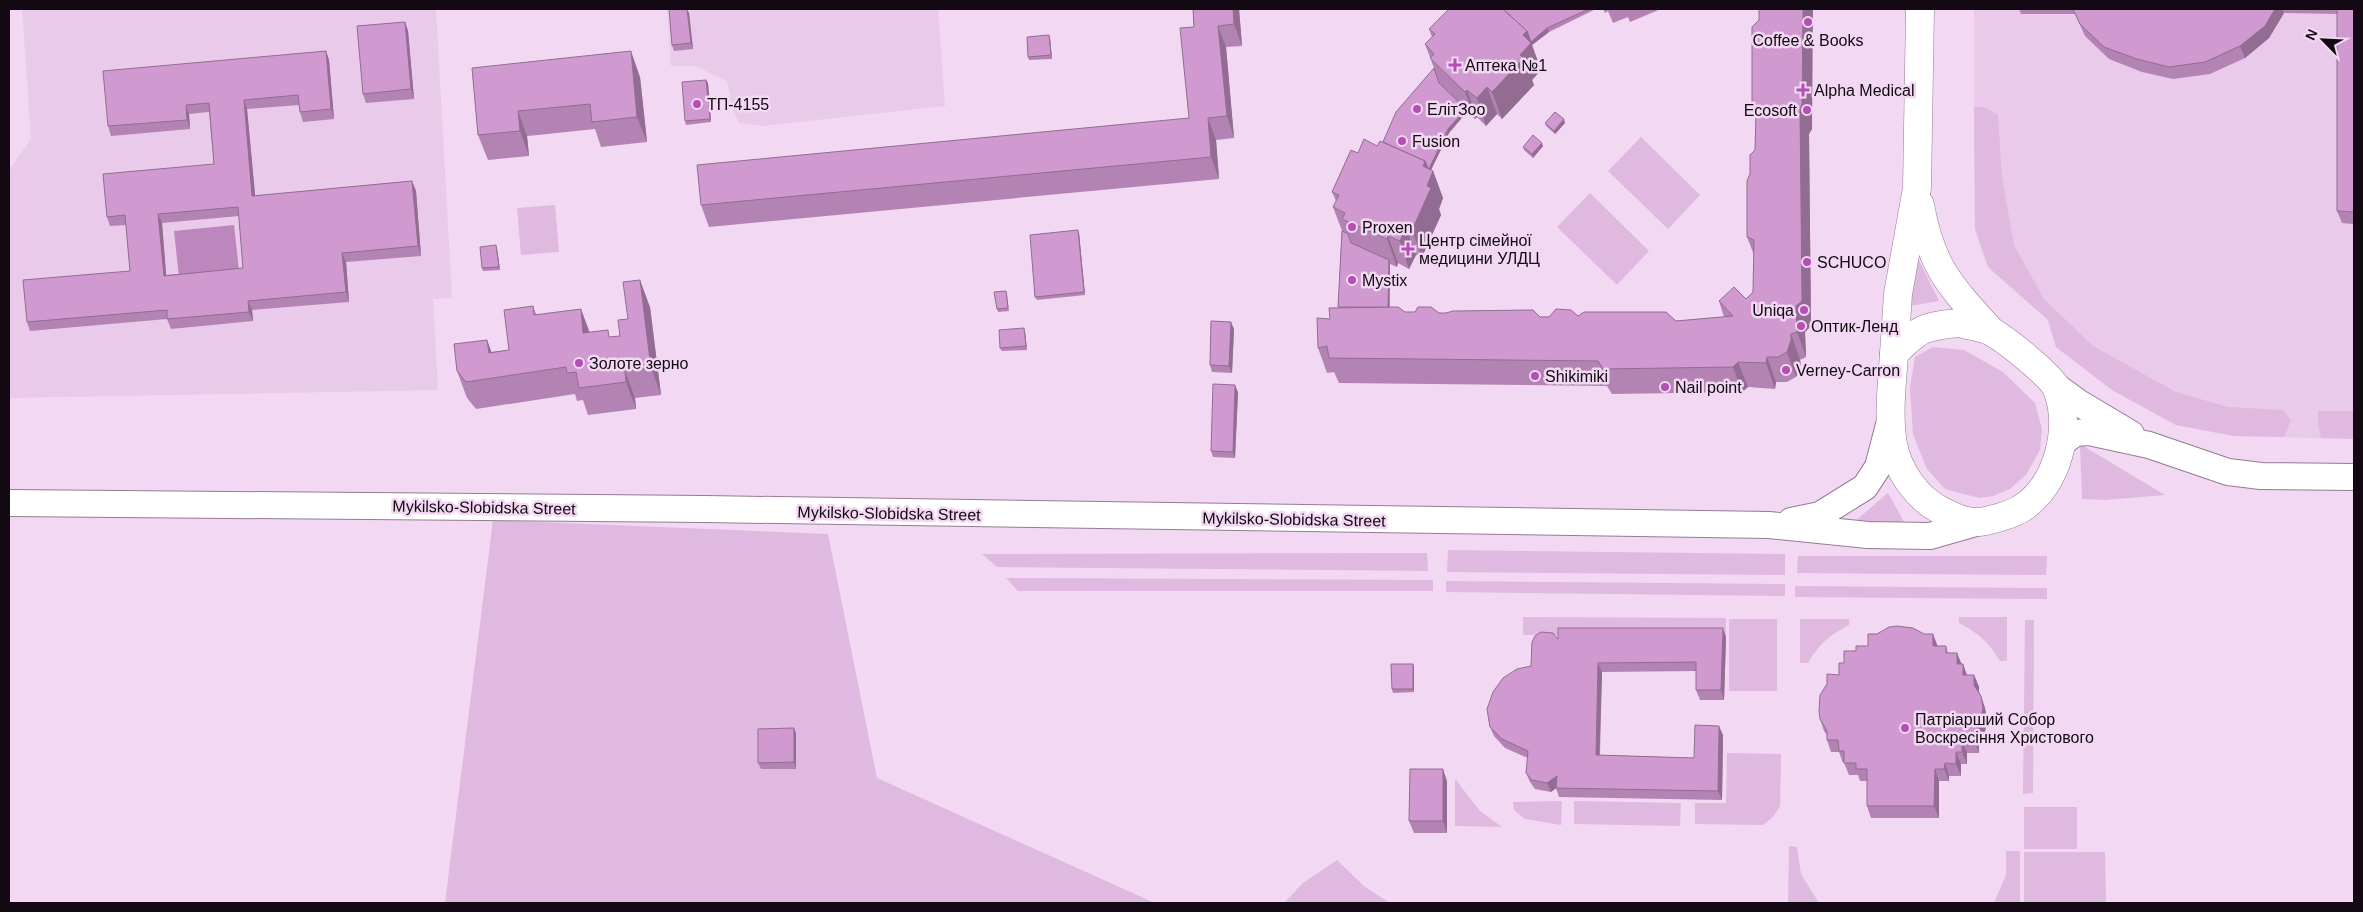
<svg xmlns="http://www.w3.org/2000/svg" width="2363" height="912" font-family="Arial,sans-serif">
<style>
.built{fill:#eacaea}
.green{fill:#e0b9e0}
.forest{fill:#bc87bc}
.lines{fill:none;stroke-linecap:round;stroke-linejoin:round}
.minor-casing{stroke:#947c93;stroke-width:28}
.tertiary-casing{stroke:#947c93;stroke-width:29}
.minor{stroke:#fff;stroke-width:26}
.tertiary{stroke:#fff;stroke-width:28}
.wall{fill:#b384b3;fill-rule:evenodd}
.shaded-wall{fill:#926c92}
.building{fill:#d09ad0;stroke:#926c92;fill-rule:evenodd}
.poi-dot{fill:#b34fb5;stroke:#f2d8f2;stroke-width:2}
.labels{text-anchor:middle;stroke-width:5;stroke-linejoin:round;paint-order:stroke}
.poi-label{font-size:16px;fill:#120912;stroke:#f2d8f2;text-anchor:start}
.street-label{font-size:16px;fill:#120912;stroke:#f2d8f2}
</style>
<rect width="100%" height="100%" fill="#f2d8f2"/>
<g class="built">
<path d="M22,9H436L452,298L433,299L438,390L9,398V170L31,139Z"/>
<path d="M667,9H938L945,106L762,126L739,123L732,108L727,81L695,66H671Z"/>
<path d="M1974,9H2354V439L2234,436L2176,425L2112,390L2056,347L2048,320L1988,267L1975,229Z"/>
</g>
<g class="green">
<path d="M1974,107H1985L1998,115L2002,177L2014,245L2044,299L2093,346L2176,392L2228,407L2283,410L2291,420L2284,437L2234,436L2176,425L2112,390L2056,347L2048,320L1988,267L1975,229Z"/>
<path d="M1641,137L1700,195L1668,229L1608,171Z"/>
<path d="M1590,193L1649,251L1617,285L1557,227Z"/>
<path d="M555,205L559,252L521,255L517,208Z"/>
<path d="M1911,244L1939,301L1910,306Z"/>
<path d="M1933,347L1964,350L2003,372L2035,403L2042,429L2040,450L2026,475L2010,489L1993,496L1980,498L1959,493L1945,489L1927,469L1913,435L1910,388L1915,357Z"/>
<path d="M2318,411H2354V439L2321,438L2318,424Z"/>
<path d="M2080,444L2165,495L2105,500L2082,499Z"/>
<path d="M1888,493L1904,522H1854Z"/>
<path d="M493,520L828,534L877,778L1155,903H445Z"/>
<path d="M1448,550L1785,554V575L1447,572Z"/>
<path d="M1427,553L1428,571L997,567L982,554Z"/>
<path d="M1798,556H2047L2046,575L1797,573Z"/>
<path d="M1006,578L1433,580V591H1018Z"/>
<path d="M1446,581L1785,584V596L1446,592Z"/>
<path d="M1795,586L2047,588V599L1795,597Z"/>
<path d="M1523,617L1726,618V636L1523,635Z"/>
<path d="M1959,617H2007V661H2000C1989,642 1978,633 1959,623Z"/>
<rect x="1729" y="619" width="48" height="72"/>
<path d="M1800,619H1849V625C1830,635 1819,644 1808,663H1800Z"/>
<path d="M2025,620H2034L2033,793L2023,794Z"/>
<path d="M1727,753L1781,754L1780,806L1773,817L1763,825L1695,824V803H1726Z"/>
<path d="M1455,779L1480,811L1502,827L1455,826Z"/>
<path d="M1562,801L1561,825L1525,819L1514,810L1513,802Z"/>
<path d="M1574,801L1681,803L1680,826L1574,824Z"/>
<rect x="2024" y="807" width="53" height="42"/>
<path d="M1789,846L1797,847L1801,874L1819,903H1788Z"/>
<path d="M2006,851H2020V903H1994L2006,875Z"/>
<path d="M2024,852H2105L2106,903H2024Z"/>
<path d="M1337,860L1365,887L1390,903H1284L1303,883Z"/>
</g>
<path class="forest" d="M234,225L239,271L179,277L174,231Z"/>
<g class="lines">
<defs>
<g id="minor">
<path d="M2057,387L2079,403L2131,434"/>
<path d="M2062,443L2075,433L2089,432L2149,445L2228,472L2261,476L2354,477"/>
<path d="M9,503L705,509L1769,525L1868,535L1930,536L1979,522"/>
<path d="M1791,521L1820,515L1865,487L1878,467L1890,421"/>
</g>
<g id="tertiary">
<path d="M1920,205C1931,267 1950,286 1992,332"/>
<path d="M1960,323C1970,326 1983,327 1992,332C2005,339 2053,377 2057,389C2072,428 2058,485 2022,508C2015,513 2006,515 1998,518C1992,519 1985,522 1979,522C1966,523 1951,516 1940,510C1916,497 1898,471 1893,444C1888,415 1892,384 1894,354C1919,328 1924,326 1960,323Z"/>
<path d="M1894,354L1898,294L1917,188L1920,9"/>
</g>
</defs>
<use href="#minor" class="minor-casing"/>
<use href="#tertiary" class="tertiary-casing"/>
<use href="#minor" class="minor"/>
<use href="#tertiary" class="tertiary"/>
</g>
<g class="wall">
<path d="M1193,9H1239L1242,46L1226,47L1234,138L1216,140L1219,179L709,227L701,205L1189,118L1194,27Z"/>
<path d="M1449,9H1596L1549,32L1532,45L1541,70L1532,80L1534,85L1502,119L1497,114L1486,126L1477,117L1475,119L1467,111L1449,133L1431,170L1433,171L1443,198L1439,209L1441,215L1422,257L1416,255L1409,269L1398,263L1397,267L1390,264V307L1405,312L1540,317L1578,316L1676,321L1724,317L1719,301L1746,299L1753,292L1754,255L1747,237L1750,174L1755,150L1756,117L1752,104L1812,129L1809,134L1811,326L1805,332L1806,357L1800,360L1801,366L1796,377L1787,382H1776L1775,389L1748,387L1742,392L1612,394L1607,386L1339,383L1334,372L1327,373L1318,348L1330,319L1338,308L1342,231L1333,207L1336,201L1332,192L1358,153L1377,146L1383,142L1434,68L1425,44L1432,37L1429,29Z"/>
<path d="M1603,9H1661L1630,22L1628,17L1613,23L1608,11L1605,13Z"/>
<path d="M2019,9H2354V224L2342,223L2337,211V14L2284,13L2269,38L2245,58L2210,74L2173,79L2142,72L2109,59L2085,36L2075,14H2021Z"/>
<path d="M689,13L693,49L674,51L672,45Z"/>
<path d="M405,22L408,31L414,99L366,103L363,94Z"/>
<path d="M1050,38L1052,59L1029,60L1028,57Z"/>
<path d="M326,51L329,60L334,119L303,122L300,112L299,105L247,109L255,196L412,181L416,191L421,256L346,262L349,302L252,310L253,321L171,329L167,319L30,331L27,322L130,271L126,225L110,226L107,217L214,164L209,112L189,114L190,129L111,136L108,126ZM239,216L243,268L166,275L162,223Z"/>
<path d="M472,68L640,77L647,142L601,147L595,129L538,135L527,136L529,156L488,160L478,135Z"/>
<path d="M706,80L708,83L711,122L686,125L685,121Z"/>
<path d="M1545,123H1565L1555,134L1546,126Z"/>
<path d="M1543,146L1533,158L1524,150L1523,147Z"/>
<path d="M1079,233L1085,295L1037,300L1035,297Z"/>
<path d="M497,249L500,270L483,271L482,268Z"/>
<path d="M1007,294L1009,311L998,312L997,309Z"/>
<path d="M533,306L536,314L589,332L610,337L620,336L628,319L650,307L661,395L635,398L636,409L588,415L583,400L577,401L575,394L476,409L467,398L457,371L487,340L491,352L509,350Z"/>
<path d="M1234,329L1232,373L1212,372L1210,365Z"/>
<path d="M1025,332L1027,350L1002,351L1000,348Z"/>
<path d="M1238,392L1235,458L1213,457L1211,451Z"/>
<path d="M1726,637L1724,700H1700L1696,690V671L1602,672L1600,755L1694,758L1723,735L1722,800L1559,797L1556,788L1551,792L1535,789L1530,782L1526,773L1528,758L1505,748L1494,736L1490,727L1531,666L1558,639Z"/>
<path d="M1868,646H1946L1948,653L1962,664H1963L1967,675H1974L1979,687V692L1985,708L1987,720L1985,732L1979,743V753H1967V764H1961V776H1949V781H1939V818H1871L1867,806V781H1860L1858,775H1849L1844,763H1843L1839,752H1831L1827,740V735L1824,731L1820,719L1844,663L1856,651Z"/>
<path d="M1413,664L1414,667V692L1393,693L1392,689Z"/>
<path d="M794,728L796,734V769H761L758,763Z"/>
<path d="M1447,781V833H1414L1409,821Z"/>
</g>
<g class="shaded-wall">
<path d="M687,9L689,13L693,49L691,43Z"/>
<path d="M1233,9H1239L1242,46L1234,24Z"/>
<path d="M1803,9H1813L1812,129L1809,134L1811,326L1805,332L1806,357L1797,332L1796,306L1800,109Z"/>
<path d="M2275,9H2282L2284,13L2269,38L2245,58L2240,46Z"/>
<path d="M405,22L408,31L414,99L411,89Z"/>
<path d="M1218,26L1226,47L1234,138L1227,116Z"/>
<path d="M1547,28L1549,32L1532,45L1541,70L1532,80L1534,85L1502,119L1492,92L1520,55L1523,35L1527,31Z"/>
<path d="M1049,35L1050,38L1052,59L1051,55Z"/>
<path d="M326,51L329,60L334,119L331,109Z"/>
<path d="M631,51L640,77L647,142L637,117Z"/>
<path d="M706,80L708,83L711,122L710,119Z"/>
<path d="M1487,87L1497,114L1486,126L1477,98Z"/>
<path d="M1467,90L1477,117L1475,119L1465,92Z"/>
<path d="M244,100L247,109L256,205L252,196Z"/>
<path d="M186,105L189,114L190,129L187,120Z"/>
<path d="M1466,109L1467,112L1449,133L1429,174L1433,171L1443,198L1439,209L1441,215L1422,257L1412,230L1427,186L1423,166L1425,161L1448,129Z"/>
<path d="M518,111L527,136L529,156L520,131Z"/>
<path d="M1208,118L1216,140L1219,179L1211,157Z"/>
<path d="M1564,119L1565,123L1555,134L1554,131Z"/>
<path d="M1542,143L1543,146L1533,158L1532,154Z"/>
<path d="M412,181L416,191L421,256L418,246Z"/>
<path d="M158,214L162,223L167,285L164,276Z"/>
<path d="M1406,227L1416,255L1409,269L1400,241Z"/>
<path d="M1078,230L1079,233L1085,295L1084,292Z"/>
<path d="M1388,236L1398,263L1397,267L1387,239Z"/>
<path d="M496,245L497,249L500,270L499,267Z"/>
<path d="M342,253L346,262L349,302L346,292Z"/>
<path d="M1389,260L1390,263L1389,311L1388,308Z"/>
<path d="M640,280L650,307L661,395L651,368Z"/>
<path d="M248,301L252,310L253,321L249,312Z"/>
<path d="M581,309L591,336L583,333Z"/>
<path d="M1231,322L1234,329L1232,373L1229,366Z"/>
<path d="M1024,328L1025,332L1027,350L1026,346Z"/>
<path d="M1791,334L1800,360L1801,366L1796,377L1787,352Z"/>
<path d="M487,340L497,367L489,353Z"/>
<path d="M1767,357L1776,382L1775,389L1766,363Z"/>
<path d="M1738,362L1748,387L1742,392L1733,367Z"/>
<path d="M625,371L635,398L636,409L626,382Z"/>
<path d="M1235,385L1238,392L1235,458L1233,452Z"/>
<path d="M1723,628L1726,637L1724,700L1721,690Z"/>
<path d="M1933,634L1938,647L1933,646Z"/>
<path d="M1957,653L1962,665L1957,664Z"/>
<path d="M1598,663L1602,672L1599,764L1596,755Z"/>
<path d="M1413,664L1414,667V692L1413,689Z"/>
<path d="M1963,664L1967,676L1963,675Z"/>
<path d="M1974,675L1979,687V697L1974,685Z"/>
<path d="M1981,696L1985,708L1987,720L1985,732L1979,743V753L1974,741V731Z"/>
<path d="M1719,726L1723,735L1722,800L1718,791Z"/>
<path d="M794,728L796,734V769L794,762Z"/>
<path d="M1962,741L1967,753V764L1962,752Z"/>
<path d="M1956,752L1961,764V776L1956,764Z"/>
<path d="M1945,763L1949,776V781L1944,769Z"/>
<path d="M1443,769L1447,781V833L1443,821Z"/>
<path d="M1935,769L1939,781V818L1934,806Z"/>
<path d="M1557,776L1560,785L1551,792L1547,783Z"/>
</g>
<g class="building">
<path d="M669,9H687L691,43L672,45Z"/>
<path d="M1193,9H1233L1234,24L1218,26L1227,116L1208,118L1211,157L701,205L697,165L1189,118L1180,28L1194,27Z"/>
<path d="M1449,9H1503L1527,31L1523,35L1531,43L1520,55L1524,58L1492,92L1487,87L1477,98L1467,90L1465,92L1430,58L1434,54L1425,44L1435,34L1429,29Z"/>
<path d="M1503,9H1589L1547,28L1531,42L1527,31Z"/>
<path d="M1759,9H1803L1802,104L1800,109L1802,301L1796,306L1797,332L1791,334V340L1787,352L1778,357H1767L1766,363L1738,362L1733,367L1603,369L1598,361L1329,358L1327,346L1318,348L1317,318L1330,319L1329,308L1398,307L1405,312H1415L1418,307H1431L1439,313H1446L1453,311L1533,310L1540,317H1549L1556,309L1571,310L1578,316L1584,312H1666L1676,321L1733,316L1719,301L1734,287L1746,299L1753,292L1754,240L1747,237V181L1750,174V155L1755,150L1756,113L1752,104V27L1759,20Z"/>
<path d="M2073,9H2275L2265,26L2240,46L2205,62L2169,67L2137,59L2104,47L2080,24Z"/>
<path d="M2337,9H2354V212L2337,211Z"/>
<path d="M405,22L411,89L363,94L357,26Z"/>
<path d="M1049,35L1051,55L1028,57L1027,37Z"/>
<path d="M326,51L331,109L300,112L298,95L244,100L252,196L412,181L418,246L342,253L346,292L248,301L249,312L167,319V310L27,322L23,280L130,271L125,215L107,217L103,174L214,164L209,103L186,105L187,120L108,126L103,71ZM238,207L243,268L164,276L158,214Z"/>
<path d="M631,51L637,117L592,122L590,104L529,110L518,111L520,131L478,135L472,68Z"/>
<path d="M1434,68L1439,83L1466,109L1448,129L1429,169L1428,168L1425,161L1383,142L1396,112Z"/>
<path d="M706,80L710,119L685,121L682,82Z"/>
<path d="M1555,112L1564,119L1554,131L1545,123Z"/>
<path d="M1533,135L1542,143L1532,154L1523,147Z"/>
<path d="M1364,139L1377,146L1380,141L1425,161L1423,166L1433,171L1427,186L1431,188L1412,230L1406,227L1400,241L1388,236L1387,239L1342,219L1345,213L1333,207L1339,195L1332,192L1351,150L1358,153Z"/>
<path d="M1078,230L1084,292L1035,297L1030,235Z"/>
<path d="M1342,231L1348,234L1351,243L1389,260L1388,307H1338Z"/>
<path d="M496,245L499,267L482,268L480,247Z"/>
<path d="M640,280L651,368L625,371L626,382L579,388L576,372L567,373L566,367L466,382L457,371L454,344L487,340L489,353L509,350L504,310L533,306L534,315L581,309L583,333L608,330L609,337L620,336L618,320L628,319L623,282Z"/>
<path d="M1006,291L1008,308L997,309L994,292Z"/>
<path d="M1211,321L1231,322L1229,366L1210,365Z"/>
<path d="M1024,328L1026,346L1000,348L999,330Z"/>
<path d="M1213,384L1235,385L1233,452L1211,451Z"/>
<path d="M1897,626L1913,628L1924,634H1933V646H1946V653H1957V664H1963V675H1974V685L1981,696L1983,708L1981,720L1974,731V741H1962V752H1956V764L1945,763L1944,769H1935L1934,806H1867V769H1856V763H1844V751H1839L1838,740H1827V731L1820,719L1819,711L1820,695L1827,684V674L1839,675V663H1844V651H1856V646H1868V634H1877L1889,627Z"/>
<path d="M1558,628H1723L1721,690H1696V662L1598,663L1596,755L1694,758L1695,725L1719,726L1718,791L1556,788L1557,776L1547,783L1532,780L1526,773L1528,751L1502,739L1490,727L1487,709L1493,692L1503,678L1517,669L1531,666L1532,642L1535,636L1541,632L1553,633L1558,639Z"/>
<path d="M1391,664H1413V689H1392Z"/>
<path d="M794,728V762L758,763V729Z"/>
<path d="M1410,769H1443V821H1409Z"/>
</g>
<g class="poi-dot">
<circle cx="1808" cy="22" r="5"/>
<path d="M1452.5 57.5h5v5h5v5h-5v5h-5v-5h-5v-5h5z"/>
<path d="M1800.5 82.5h5v5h5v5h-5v5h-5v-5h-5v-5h5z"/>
<circle cx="697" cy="104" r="5"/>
<circle cx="1417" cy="109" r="5"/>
<circle cx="1807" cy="110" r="5"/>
<circle cx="1402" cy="141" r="5"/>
<circle cx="1352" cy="227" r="5"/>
<path d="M1405.5 241.5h5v5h5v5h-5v5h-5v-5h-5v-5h5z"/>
<circle cx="1807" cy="262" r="5"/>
<circle cx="1352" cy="280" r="5"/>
<circle cx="1804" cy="310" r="5"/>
<circle cx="1801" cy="326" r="5"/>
<circle cx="579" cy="363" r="5"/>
<circle cx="1786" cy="370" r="5"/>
<circle cx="1535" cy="376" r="5"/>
<circle cx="1665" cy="387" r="5"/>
<circle cx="1905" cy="728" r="5"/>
</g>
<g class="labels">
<g class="poi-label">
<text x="1808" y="46" text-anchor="middle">Coffee &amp; Books</text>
<text x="1465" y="71">Аптека №1</text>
<text x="1814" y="96">Alpha Medical</text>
<text x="707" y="110">ТП-4155</text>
<text x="1427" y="115">ЕлітЗоо</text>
<text x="1797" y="116" text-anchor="end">Ecosoft</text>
<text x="1412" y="147">Fusion</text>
<text x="1362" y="233">Proxen</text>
<text x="1419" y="246">Центр сімейної<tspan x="1419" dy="18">медицини УЛДЦ</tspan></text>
<text x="1817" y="268">SCHUCO</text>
<text x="1362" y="286">Mystix</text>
<text x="1794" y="316" text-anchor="end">Uniqa</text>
<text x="1811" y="332">Оптик-Ленд</text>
<text x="589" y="369">Золоте зерно</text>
<text x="1796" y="376">Verney-Carron</text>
<text x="1545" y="382">Shikimiki</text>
<text x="1675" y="393">Nail point</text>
<text x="1915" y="725">Патріарший Собор<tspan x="1915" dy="18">Воскресіння Христового</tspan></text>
</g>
<g class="street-label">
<text transform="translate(484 507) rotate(1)" y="6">Mykilsko-Slobidska Street</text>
<text transform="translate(889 513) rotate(1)" y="6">Mykilsko-Slobidska Street</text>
<text transform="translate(1294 519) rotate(1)" y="6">Mykilsko-Slobidska Street</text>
</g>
</g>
<rect width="2363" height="912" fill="none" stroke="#120912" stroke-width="20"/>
<g transform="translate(2323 40) rotate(294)" stroke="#f2d8f2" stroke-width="4" paint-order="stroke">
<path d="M0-4L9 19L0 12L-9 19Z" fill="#120912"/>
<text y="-8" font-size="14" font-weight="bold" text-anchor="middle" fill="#120912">N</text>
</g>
</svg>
